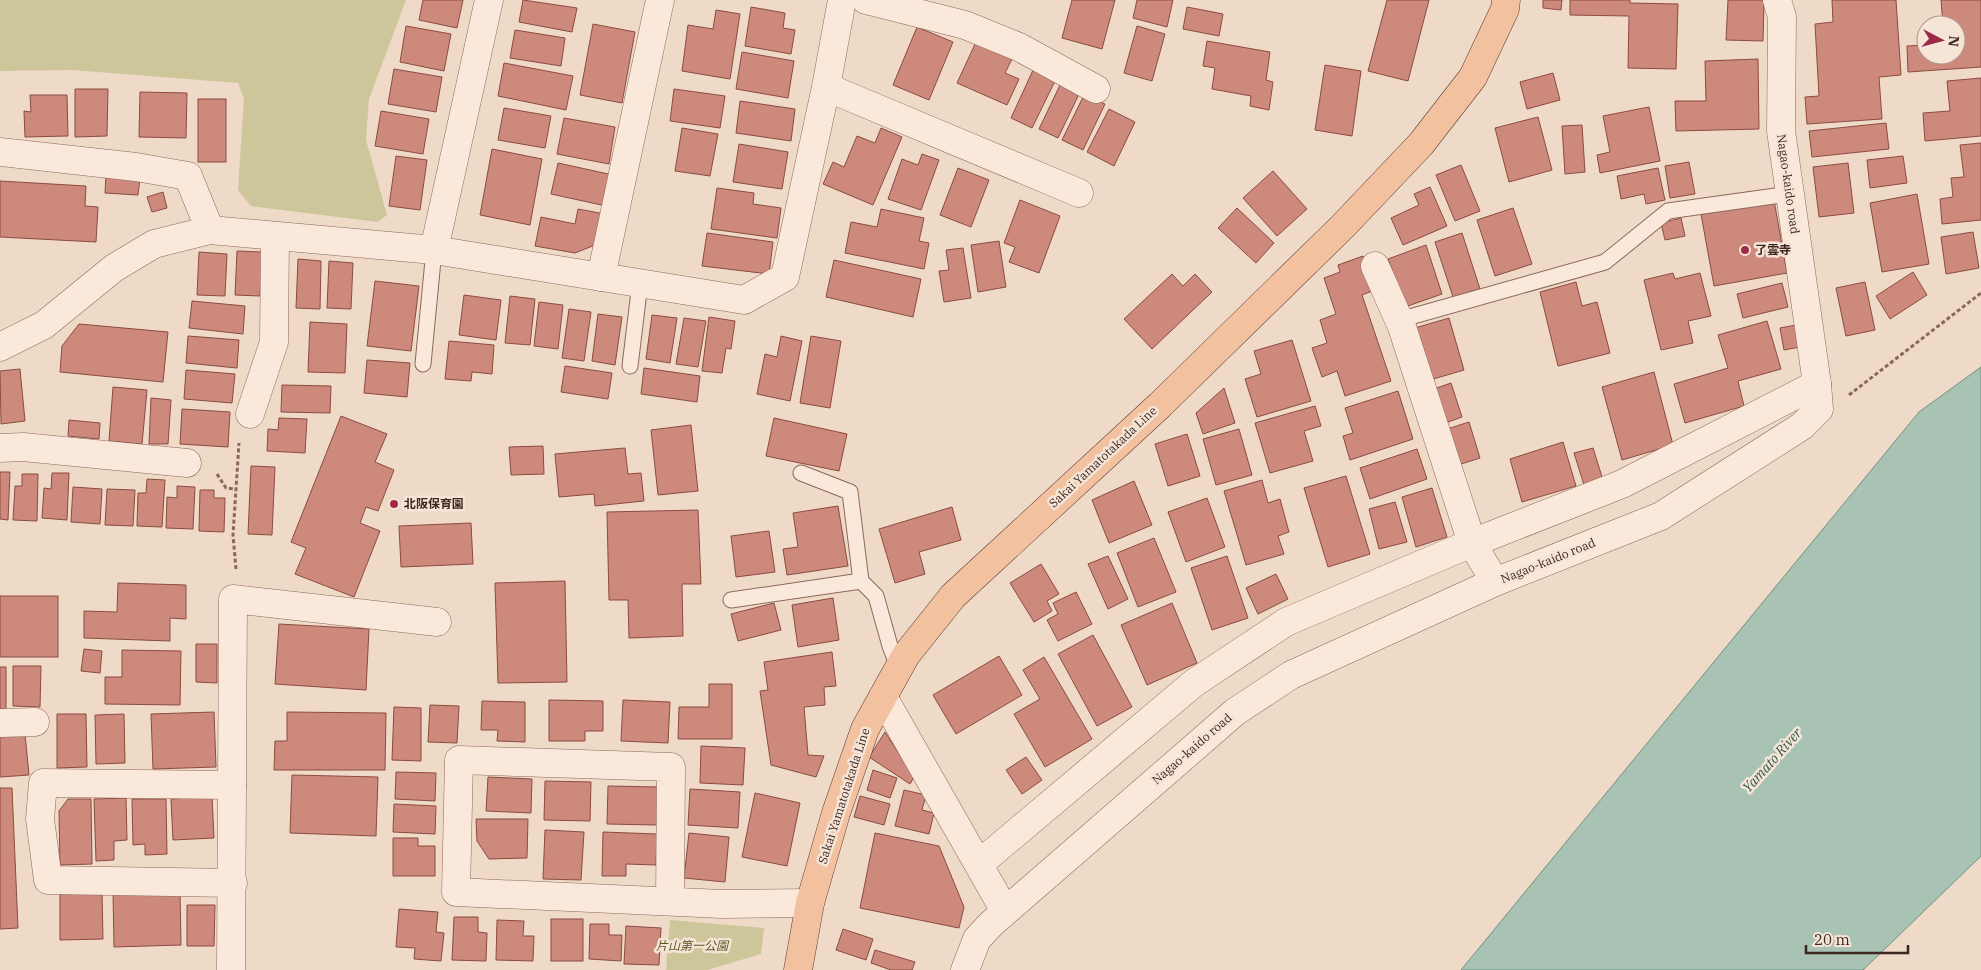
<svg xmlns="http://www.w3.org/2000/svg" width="1981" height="970" font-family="'IBM Plex Serif','Noto Sans JP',serif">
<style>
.green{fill:#cec69b}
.water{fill:#a8c3b4;stroke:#6f9280}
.building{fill:#ce897d;stroke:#8b4b41}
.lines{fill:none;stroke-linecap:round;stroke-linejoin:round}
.lane-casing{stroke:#8c685c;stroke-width:17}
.street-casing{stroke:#8c685c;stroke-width:29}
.primary-casing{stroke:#5a3830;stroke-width:29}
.path{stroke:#8c685c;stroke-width:3;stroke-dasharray:4 2.5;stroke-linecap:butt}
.lane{stroke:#fae8db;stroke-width:15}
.street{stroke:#fae8db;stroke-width:28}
.primary{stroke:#f2c2a0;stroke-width:28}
.poi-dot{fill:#9c2b4a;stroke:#f6e5d7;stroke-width:2}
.labels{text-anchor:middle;stroke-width:5;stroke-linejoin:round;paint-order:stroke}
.street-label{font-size:12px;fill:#3c2620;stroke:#f6e5d7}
.poi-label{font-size:12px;font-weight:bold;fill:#3c2620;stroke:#f6e5d7;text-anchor:start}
.park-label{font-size:12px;font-style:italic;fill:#585826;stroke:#f6e5d7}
.water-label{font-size:14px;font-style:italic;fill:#2f5c4d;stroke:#f6e5d7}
</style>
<rect width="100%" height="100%" fill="#efd9c7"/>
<g class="green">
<path d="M0,0H406L369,99L366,140L387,215L378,222L251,206L238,190L244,99L238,83L72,70L0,71Z"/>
<path d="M670,920L764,928L761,954L707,970H666Z"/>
</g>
<path class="water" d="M1981,367V856L1863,970H1461L1919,412Z"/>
<g class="building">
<path d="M423,0H463L457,28L419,20Z"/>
<path d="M523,0L577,8L572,32L519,22Z"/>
<path d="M1072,0H1115L1102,49L1062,38Z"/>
<path d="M1137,0H1173L1167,27L1133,18Z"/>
<path d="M1387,0H1429L1408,81L1368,71Z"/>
<path d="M1543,0H1562L1561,10L1543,8Z"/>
<path d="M1570,0H1630V3L1678,4L1676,69L1628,68L1629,16L1570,15Z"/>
<path d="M1728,0H1764L1763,41L1726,40Z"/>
<path d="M1832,0H1896L1901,75L1879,77L1882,119L1807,124L1805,97L1819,96L1815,24L1833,22Z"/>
<path d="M1941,0H1981V67L1908,72L1907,46L1926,45V55H1956V25H1943Z"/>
<path d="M751,7L785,13L783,28L795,30L791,54L745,46Z"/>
<path d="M1187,7L1223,14L1219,36L1183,29Z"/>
<path d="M716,10L740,14L730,79L682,71L688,25L713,29Z"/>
<path d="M593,24L635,32L622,103L580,95Z"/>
<path d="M406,26L451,34L444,71L400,62Z"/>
<path d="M1137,26L1165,34L1152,81L1124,73Z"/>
<path d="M917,27L953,42L929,100L893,85Z"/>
<path d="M515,30L565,38L561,66L510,58Z"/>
<path d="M1207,41L1270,52L1266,80L1273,82L1269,110L1250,106L1251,96L1212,89L1215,68L1203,66Z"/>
<path d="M976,42L1012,59L1005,73L1019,79L1007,105L957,83Z"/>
<path d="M742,52L794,61L788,98L736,89Z"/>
<path d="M1758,59L1759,129L1676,131L1675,101H1706L1705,61Z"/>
<path d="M504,63L573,76L566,110L498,96Z"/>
<path d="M1325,65L1361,71L1352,136L1315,130Z"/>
<path d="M1034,68L1056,79L1032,128L1011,118Z"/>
<path d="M394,69L442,77L436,112L388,104Z"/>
<path d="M1553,73L1560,100L1527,109L1520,82Z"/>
<path d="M1981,78V136L1925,141L1923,113L1950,111L1947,81Z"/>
<path d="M1061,83L1080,92L1058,138L1039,129Z"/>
<path d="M75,89H108L107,136L75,137Z"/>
<path d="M674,89L725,96L720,128L670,121Z"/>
<path d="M140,92L187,93L186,138L139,137Z"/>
<path d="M30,95H67L68,136L25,137L24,111L31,112Z"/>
<path d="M1084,95L1105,104L1083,150L1062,140Z"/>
<rect x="198" y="99" width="28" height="63"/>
<path d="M740,101L795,109L791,141L736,133Z"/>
<path d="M1649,107L1660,161L1600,173L1597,155L1610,152L1603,116Z"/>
<path d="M504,108L551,116L545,148L498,140Z"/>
<path d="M1109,109L1135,122L1114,166L1087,152Z"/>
<path d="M381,111L429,119L423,154L375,146Z"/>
<path d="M1538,117L1552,170L1509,182L1495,128Z"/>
<path d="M564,118L615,127L609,164L557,154Z"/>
<path d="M1886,123L1889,149L1812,157L1809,131Z"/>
<path d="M1582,125L1585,172L1565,174L1562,126Z"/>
<path d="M682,128L718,134L710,176L675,171Z"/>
<path d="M881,128L902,137L873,205L823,184L833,162L844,167L857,136L875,143Z"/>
<path d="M1981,143V220L1942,224L1940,199L1953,197L1951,178L1964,177L1960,145Z"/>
<path d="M739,144L788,152L782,189L733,182Z"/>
<path d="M492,149L542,159L530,225L480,215Z"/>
<path d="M922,154L939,160L921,210L888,199L902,159L918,165Z"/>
<path d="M396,156L427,160L420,210L389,206Z"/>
<path d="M1903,156L1907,183L1870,188L1867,160Z"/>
<path d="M1689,162L1695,194L1670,198L1665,166Z"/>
<path d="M558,163L613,175L606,206L551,194Z"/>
<path d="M1848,163L1854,213L1819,217L1813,167Z"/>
<path d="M1461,165L1480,211L1455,221L1436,175Z"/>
<path d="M958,168L989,180L971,227L940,215Z"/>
<path d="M1658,168L1665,200L1646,204L1644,194L1621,199L1617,176Z"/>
<path d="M1273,171L1307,209L1277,236L1243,198Z"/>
<path d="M106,175L140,178L138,195L105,193Z"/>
<path d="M0,181L86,186L85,206L98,207L96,242L0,237Z"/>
<path d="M1430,187L1447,226L1403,245L1391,218L1419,205L1414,194Z"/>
<path d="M717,188L754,193L753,204L781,208L777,238L711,229Z"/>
<path d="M163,192L167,208L152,212L147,197Z"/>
<path d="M1917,194L1929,264L1882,272L1870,203Z"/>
<path d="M1020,200L1060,216L1039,273L1009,262L1015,247L1004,243Z"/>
<path d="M1774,200L1787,273L1714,286L1701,214Z"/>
<path d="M1237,208L1274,243L1256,263L1218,228Z"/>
<path d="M1513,208L1532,264L1495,276L1477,220Z"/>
<path d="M578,209L605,214L600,243L575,253L535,246L541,217L575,224Z"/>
<path d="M881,209L924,218L919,241L929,243L924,269L845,253L851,222L877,227Z"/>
<path d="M1681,218L1685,236L1665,240L1661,223Z"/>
<path d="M1973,232L1979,268L1946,274L1941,237Z"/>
<path d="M707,233L773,242L769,274L702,266Z"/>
<path d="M1462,233L1480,289L1453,297L1435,242Z"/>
<path d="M999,241L1006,287L978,292L971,245Z"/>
<path d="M1426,245L1442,294L1405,307L1388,259Z"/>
<path d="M963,248L971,298L944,302L939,271L949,270L946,250Z"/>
<path d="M237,251L262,252L260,296L235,295Z"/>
<path d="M199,252L227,254L225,296L197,295Z"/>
<path d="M1363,256L1375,290L1362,295L1391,381L1345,396L1337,371L1322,377L1312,348L1327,343L1320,320L1336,314L1324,278L1340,272L1338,265Z"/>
<path d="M298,259L321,261L320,309L296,308Z"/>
<path d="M834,260L921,279L913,317L826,297Z"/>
<path d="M329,261L353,263L351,309L327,308Z"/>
<path d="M1913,272L1927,295L1890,319L1876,296Z"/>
<path d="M1673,273L1675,279L1700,273L1711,316L1688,321L1693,343L1661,350L1644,280Z"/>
<path d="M1172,274L1183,286L1195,274L1212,292L1152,349L1124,319Z"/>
<path d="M375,281L419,286L411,351L367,346Z"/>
<path d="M1576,282L1582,306L1597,302L1610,353L1558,366L1540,292Z"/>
<path d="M1865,282L1875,330L1846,336L1836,288Z"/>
<path d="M1782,283L1788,307L1743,318L1737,294Z"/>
<path d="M464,295L501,300L496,340L459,335Z"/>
<path d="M510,296L535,299L530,345L505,343Z"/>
<path d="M192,301L245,306L243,334L189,328Z"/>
<path d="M539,302L563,305L558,349L534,346Z"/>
<path d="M569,309L591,312L584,361L562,358Z"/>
<path d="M598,314L622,317L615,365L592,361Z"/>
<path d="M652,315L677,318L670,363L646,359Z"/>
<path d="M709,317L735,321L731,349L726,348L722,373L702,371Z"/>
<path d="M684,318L706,321L698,367L676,364Z"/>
<path d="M1449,318L1464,370L1430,380L1415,328Z"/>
<path d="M1767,321L1781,369L1738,381L1744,406L1685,423L1674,384L1728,368L1718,335Z"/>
<path d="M310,322L347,324L345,373L308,372Z"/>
<path d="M79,324L168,332L163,382L60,372L62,346Z"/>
<path d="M1796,325L1800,347L1784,350L1780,328Z"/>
<path d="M188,336L239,340L237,368L186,363Z"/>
<path d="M781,336L802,341L790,401L757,394L765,354L777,357Z"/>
<path d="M811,336L841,341L830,408L800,403Z"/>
<path d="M1292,340L1311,401L1257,417L1245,379L1261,374L1254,351Z"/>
<path d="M449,341L494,345L492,374L472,372L471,381L445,379Z"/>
<path d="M367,360L410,363L407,397L364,393Z"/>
<path d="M565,366L612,373L608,399L561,392Z"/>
<path d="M644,368L700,376L697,402L641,394Z"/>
<path d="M20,369L25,421L1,424L0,371Z"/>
<path d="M186,370L235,374L232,403L184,399Z"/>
<path d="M1654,372L1673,445L1622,460L1602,387Z"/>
<path d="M1451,383L1462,417L1443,424L1431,390Z"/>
<path d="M282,385L331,386L330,413L281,412Z"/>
<path d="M113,387L147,390L142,444L109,441Z"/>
<path d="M1224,388L1235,423L1203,434L1196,413Z"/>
<path d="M1398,391L1413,439L1350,460L1343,436L1353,433L1345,408Z"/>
<path d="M151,398L171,400L168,444H149Z"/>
<path d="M1315,406L1321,426L1304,431L1313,461L1270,473L1255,423Z"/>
<path d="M182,409L230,412L228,447L180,444Z"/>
<path d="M341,416L387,434L375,462L394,470L378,511L366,507L360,523L380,531L354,597L295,574L306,548L291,542Z"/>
<path d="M279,418L307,419L305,453L267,451L268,429L278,430Z"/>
<path d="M774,418L847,434L839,471L766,456Z"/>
<path d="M69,420L100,423L99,439L68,436Z"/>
<path d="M1469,422L1480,458L1455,466L1444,430Z"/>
<path d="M691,425L698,491L658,495L651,430Z"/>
<path d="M1239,429L1252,475L1216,485L1203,439Z"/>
<path d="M1187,434L1200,476L1168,486L1155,444Z"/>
<path d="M1563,442L1576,486L1522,502L1510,459Z"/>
<path d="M543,446L544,474L511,475L509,447Z"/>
<path d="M625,448L628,474L641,473L644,501L595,506L594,494L559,497L555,454Z"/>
<path d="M1593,448L1603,480L1584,485L1574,453Z"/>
<path d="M1417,449L1427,479L1370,499L1360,468Z"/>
<path d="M251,466L275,467L272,535L248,534Z"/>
<path d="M0,472H10L8,520L0,519Z"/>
<path d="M52,473H69L67,520L42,518L44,488L51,489Z"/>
<path d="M22,474H38L37,521L13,520L15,486H22Z"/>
<path d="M1346,476L1370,554L1328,567L1304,488Z"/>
<path d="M147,479L165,480L162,527L137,526L138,493H146Z"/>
<path d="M1262,480L1268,503L1280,499L1289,532L1278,536L1284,554L1246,565L1224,491Z"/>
<path d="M1134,481L1152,525L1109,543L1092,500Z"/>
<path d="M177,486L195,487L193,529L166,528L167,497L177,498Z"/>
<path d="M73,487L102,489L100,524L71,522Z"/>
<path d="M1432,488L1447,537L1416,547L1402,497Z"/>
<path d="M107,489L135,490L133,526L105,525Z"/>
<path d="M200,490H214V498H225L224,532L199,531Z"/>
<path d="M1207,498L1225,547L1186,562L1168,512Z"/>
<path d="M1395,502L1407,542L1379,549L1369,509Z"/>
<path d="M838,506L848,566L787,575L783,549L798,547L793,513Z"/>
<path d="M952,507L961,540L919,552L925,574L895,583L879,529Z"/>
<path d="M698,510L701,584H682L683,636L629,638L628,600H609L607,512Z"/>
<path d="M471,523L473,564L401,567L399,526Z"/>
<path d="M769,531L775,572L736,577L731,536Z"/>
<path d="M1154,538L1176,592L1138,607L1117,553Z"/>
<path d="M1108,556L1128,599L1108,609L1088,564Z"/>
<path d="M1227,556L1248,618L1212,630L1191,568Z"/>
<path d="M1041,564L1059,594L1047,601L1052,611L1034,622L1010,583Z"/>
<path d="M1276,574L1288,599L1258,614L1246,588Z"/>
<path d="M565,581L567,682L498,683L495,583Z"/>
<path d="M118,583L186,585V619L170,618V641L84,638V611L117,612Z"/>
<path d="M1076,592L1092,624L1058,641L1047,620L1058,614L1053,603Z"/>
<rect x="0" y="596" width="58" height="61"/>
<path d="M833,598L839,640L798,647L792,605Z"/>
<path d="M774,603L781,630L738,641L731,614Z"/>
<path d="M1172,603L1197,663L1147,685L1121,625Z"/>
<path d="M279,624L369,629L366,690L275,684Z"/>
<path d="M1093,635L1132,707L1097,726L1058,654Z"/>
<path d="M196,644H217V683L196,682Z"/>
<path d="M84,649L102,651L100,673L81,671Z"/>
<path d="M122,650L181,651L180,705L105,704V677H122Z"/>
<path d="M832,652L836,686L824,687L825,705L804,707L808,755L824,756L816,777L771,765L760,691L768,690L764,662Z"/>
<path d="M999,656L1022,695L956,734L933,695Z"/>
<path d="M1044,657L1092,739L1045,767L1014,714L1040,699L1023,670Z"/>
<path d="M13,666H41L40,707L13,706Z"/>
<rect x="0" y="667" width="6" height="42"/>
<path d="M709,684H732V739H678L679,707H709Z"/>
<path d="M549,700L603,701V731H585V741H549Z"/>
<path d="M623,700L670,702L668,743L621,741Z"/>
<path d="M482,701L525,702V742L497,741L498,730H481Z"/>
<path d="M430,705L459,706L457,743L428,742Z"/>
<path d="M394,707L421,708V761L392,760Z"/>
<path d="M214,712L216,767L153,769L151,714Z"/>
<path d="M287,712L386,713L385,770H274L275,741H287Z"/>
<path d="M57,714H86L87,767L57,768Z"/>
<path d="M124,714L125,763L96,764L95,715Z"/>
<path d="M885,732L914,777L910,784L869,757Z"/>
<path d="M25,734L29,775L0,777V736Z"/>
<path d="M701,746L745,748L743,785L700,783Z"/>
<path d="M1026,757L1042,780L1022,794L1006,770Z"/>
<path d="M873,770L897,778L890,798L867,790Z"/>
<path d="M396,772L436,773L435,801L395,799Z"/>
<path d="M292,775L378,777L376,836L290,833Z"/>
<path d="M488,777L532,779L531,813L486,811Z"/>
<path d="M545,781L591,782L590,821L544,820Z"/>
<path d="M608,786L658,787L657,825L607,824Z"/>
<path d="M0,788H12L18,928L0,929Z"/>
<path d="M690,789L740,792L738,828L688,825Z"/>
<path d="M904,790L926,795L922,810L934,813L929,834L895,826Z"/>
<path d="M755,793L800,803L787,866L742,857Z"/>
<path d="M860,796L890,804L884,825L854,817Z"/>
<path d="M212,797L214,838L173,840L171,799Z"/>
<path d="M126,798L127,840L114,841V860L96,861L94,799Z"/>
<path d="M68,799H91L92,864L60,865L59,811Z"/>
<path d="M132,799H166L167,854L145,855V844L133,845Z"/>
<path d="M394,804L436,806L435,834L393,832Z"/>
<path d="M476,819H528L527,858L489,859L477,841Z"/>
<path d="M545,830L584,832L581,880L543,879Z"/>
<path d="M603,832L657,834L656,865L626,864V876H602Z"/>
<path d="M689,833L729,837L725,882L684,878Z"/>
<path d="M875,833L939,846L964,907L959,928L860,908Z"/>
<path d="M393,838H418V846H435V876H393Z"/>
<path d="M180,891L181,945L114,947L113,892Z"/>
<path d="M102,893L103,939L60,940V894Z"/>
<path d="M187,905H215L214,946H187Z"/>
<path d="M399,909L438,912L436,932L444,933L441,961L414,959L415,948L396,947Z"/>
<path d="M454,917H478V932L487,933L486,961L452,960Z"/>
<rect x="551" y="919" width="32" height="42"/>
<path d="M497,920L524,921L523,936H534L533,961L496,960Z"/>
<path d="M590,924H609V935H622L621,961L589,959Z"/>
<path d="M626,926L661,928L659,965L624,964Z"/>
<path d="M843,929L873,939L866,960L836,950Z"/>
<path d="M875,950L915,962L912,970H891L871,963Z"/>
</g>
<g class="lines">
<defs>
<g id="lane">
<path d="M1399,320L1605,262L1668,211L1789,194"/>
<path d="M423,364L434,250"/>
<path d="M630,366L640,283"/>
<path d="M801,473L850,492L861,581L876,596L890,646L899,669"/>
<path d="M731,600L861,581"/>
</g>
<g id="street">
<path d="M866,0L965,25L1019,47L1096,89"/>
<path d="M826,87L1079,193"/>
<path d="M0,152L136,167L188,176L210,230"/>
<path d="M434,250L489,0"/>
<path d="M1375,266L1402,327L1472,543L1495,582"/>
<path d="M601,277L660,0"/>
<path d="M0,347L44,325L114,268L154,244L210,230L434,250L744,300L785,277L826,87L842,0"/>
<path d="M250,414L274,342L275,236"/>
<path d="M0,448L23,447L187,463"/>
<path d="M883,697L1005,911"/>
<path d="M0,723L35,722"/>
<path d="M232,785L43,783L40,819L48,880L233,883"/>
<path d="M979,864L1194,683L1286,622L1472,543L1622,484L1817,384"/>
<path d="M670,901L671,767L459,760L456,892L722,904L810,903"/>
<path d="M231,970L233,599L437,622"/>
<path d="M965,970L977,939L991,924L1235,712L1291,675L1495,582L1661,516L1802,426L1819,409L1817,384L1781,131L1782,17L1777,0"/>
</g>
<path id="primary" d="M798,970L810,903L836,813L865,729L906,655L953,596L1160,405L1343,226L1421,144L1473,77L1505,9L1506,0"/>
</defs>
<use href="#lane" class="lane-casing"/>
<use href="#street" class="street-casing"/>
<use href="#primary" class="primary-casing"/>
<g class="path">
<path d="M1849,395L1981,293"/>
<path d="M217,474L226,488L235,489"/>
<path d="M236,569L233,535L239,443"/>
</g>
<use href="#lane" class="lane"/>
<use href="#street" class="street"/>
<use href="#primary" class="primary"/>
</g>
<g class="poi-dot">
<circle cx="1745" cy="250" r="5"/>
<circle cx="394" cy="504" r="5"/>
</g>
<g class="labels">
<g class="street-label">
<text transform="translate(1788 184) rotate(82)" y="4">Nagao-kaido road</text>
<text transform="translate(1103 457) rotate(-43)" y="4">Sakai Yamatotakada Line</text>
<text transform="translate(1548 561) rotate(-22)" y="4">Nagao-kaido road</text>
<text transform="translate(1192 749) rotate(-41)" y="4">Nagao-kaido road</text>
<text transform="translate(844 796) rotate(-72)" y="4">Sakai Yamatotakada Line</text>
</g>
<g class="poi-label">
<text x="1755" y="254">了雲寺</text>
<text x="404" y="508">北阪保育園</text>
</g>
<g class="park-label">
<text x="692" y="950">片山第一公園</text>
</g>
<g class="water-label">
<text transform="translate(1772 760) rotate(-48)" y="5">Yamato River</text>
</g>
</g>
<g transform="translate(1941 40) rotate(96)"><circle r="24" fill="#f6e5d7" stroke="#ac998e"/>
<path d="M0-4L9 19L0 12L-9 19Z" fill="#9c2b4a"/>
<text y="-8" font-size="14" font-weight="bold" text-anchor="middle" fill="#3c2620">N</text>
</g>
<path d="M1806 945v8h102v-8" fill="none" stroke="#3c2620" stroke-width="2.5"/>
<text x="1814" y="945" font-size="15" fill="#3c2620" stroke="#f6e5d7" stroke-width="4" paint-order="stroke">20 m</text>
</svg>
